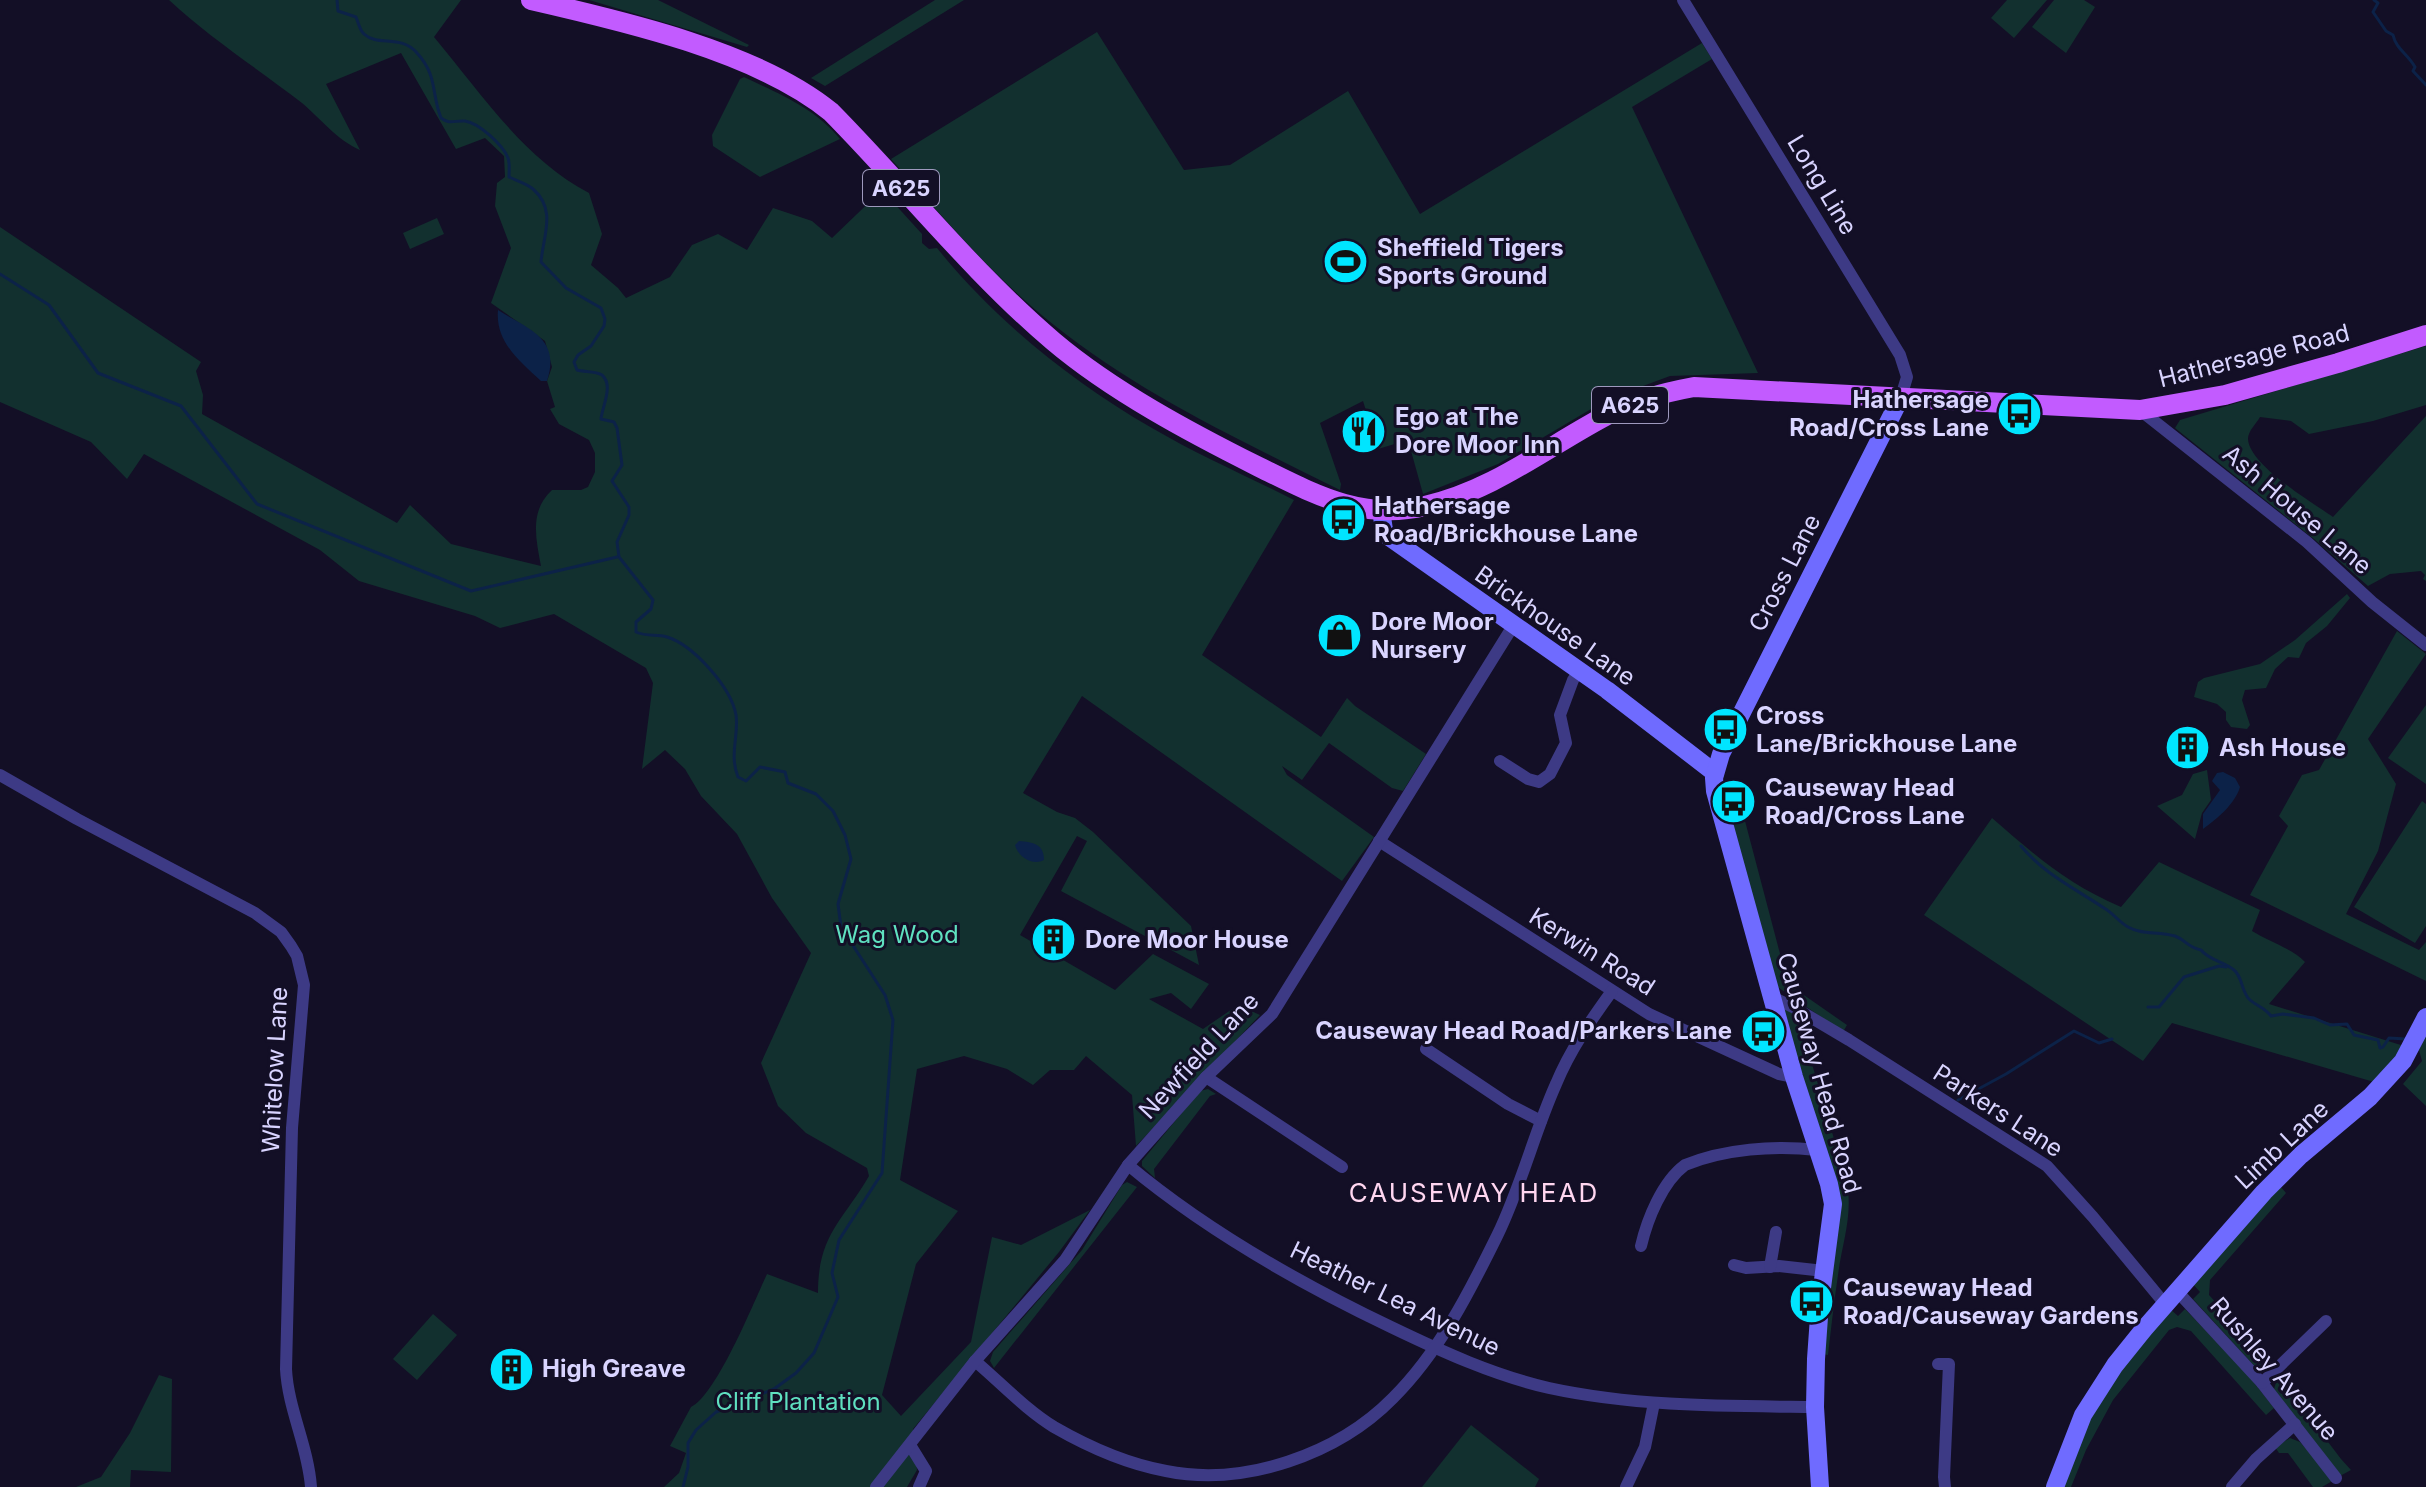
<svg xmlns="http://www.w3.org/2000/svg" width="2426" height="1487" font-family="Inter,sans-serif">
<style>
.green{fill:#12302f}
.water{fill:#0c2248}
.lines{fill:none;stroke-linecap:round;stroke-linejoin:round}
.stream{stroke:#0c2248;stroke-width:3}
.street{stroke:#3d3a85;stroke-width:12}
.secondary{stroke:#6f6bff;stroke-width:18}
.primary{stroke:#c25bff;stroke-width:20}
.labels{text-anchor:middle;stroke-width:6;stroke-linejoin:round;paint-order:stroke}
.shield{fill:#130f26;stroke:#9e99be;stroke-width:2}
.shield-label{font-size:22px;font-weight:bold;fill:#d9d4ff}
.street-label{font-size:24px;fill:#d9d4ff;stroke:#130f26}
.poi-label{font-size:24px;font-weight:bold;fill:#d9d4ff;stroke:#130f26;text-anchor:start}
.park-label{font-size:24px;fill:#5fe0c0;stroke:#130f26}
.neighbourhood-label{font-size:26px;letter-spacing:2px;fill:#ffd6f0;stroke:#130f26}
</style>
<rect width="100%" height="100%" fill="#130f26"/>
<g class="green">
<path d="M169,0H461L434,37C481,93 523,158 589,193L602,234L591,265L618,288L626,298L670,277L692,245L718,234L747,250L773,208L812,221L832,238L882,190L922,234V243L929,249L937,248C996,321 1071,381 1152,428C1198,455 1247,476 1294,500L1202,655L1321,737L1347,698L1355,706L1426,754L1403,791L1392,788L1329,743L1302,780L1282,766L1287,775L1374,837L1342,881L1082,696L1023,793L1057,812L1075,818L1093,832L1191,926L1199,965L1061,891L1087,841L1077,836L1020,935L1115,990L1153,954L1209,984L1191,1009L1171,993L1149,999L1203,1029L1238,1005L1260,1015L1136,1146L1132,1095L1086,1056L1074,1070H1050L1033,1085L1007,1069L964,1056L917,1069L900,1180L958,1211L916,1264L882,1395L901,1416L971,1342L992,1237L1021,1245L1090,1210L1059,1252L913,1429L917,1470L907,1487H664L679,1473L686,1453L670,1446L691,1407C716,1396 754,1302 767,1274L818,1293C818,1235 842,1222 869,1176L867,1168L806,1133L778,1106L761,1063L811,953L772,898L737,834L701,796L685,769L665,750L642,769L653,683L646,668L554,614L500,628L475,616L359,581L320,550L144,454L127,479L91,442L0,402V227L201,362L196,371L203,395L202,414L397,523L410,505L451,544L541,566C536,539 529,511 552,490H581L588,487L595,472V453L589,440L559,424L550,409L555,407L547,381L552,367L545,341L491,303L511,248L495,206L497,183L505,177L504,156L485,138L456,149L401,53L326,84L360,150C337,140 321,119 302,103C258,69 210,38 169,0Z"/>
<path d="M589,0H658L749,45L747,47Z"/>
<path d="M935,0H964L825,86L811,78Z"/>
<path d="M2007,0H2047L2014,38L1991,18Z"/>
<path d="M2054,0H2084L2095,7L2066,53L2032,27Z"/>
<path d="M1097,32L1184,170L1230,165L1348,91L1420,214L1702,43L1712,59L1632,107L1758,373L1670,376L1608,399L1498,464L1423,494L1408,440L1378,449L1363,401L1320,423L1341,484L1340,490C1242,441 1140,394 1054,325C995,279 941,215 891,159Z"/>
<path d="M744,77C779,94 815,108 840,139L760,177L713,146L712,135L740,79Z"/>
<path d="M437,218L444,234L410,249L403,233Z"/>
<path d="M2426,346V405L2373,421L2309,434L2291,421L2260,417C2256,424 2248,431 2248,439C2249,465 2313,503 2333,517L2426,416V581L2423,579L2425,575L2421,571L2390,574L2368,586L2314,539L2175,428L2180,420Z"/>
<path d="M2347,594L2350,598L2327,626L2306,643L2299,658L2288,657L2275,669L2266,688L2245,690L2242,700L2250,725L2247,729L2231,727L2226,720V712L2217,704L2194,697L2198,682L2204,678L2260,664L2295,640Z"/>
<path d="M2397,631L2426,654L2368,739L2396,784L2378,851L2346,914L2419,950L2426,942V981L2250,895L2288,826L2279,816L2302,775L2319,770Z"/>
<path d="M2426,705V784L2388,758Z"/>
<path d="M2207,770L2211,800L2202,813L2195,839L2157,806L2182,795L2193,774Z"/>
<path d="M2422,801L2426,804V926L2415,943L2354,907Z"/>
<path d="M1740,802L1788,984L1847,1025L1843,1032L1776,986L1727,806Z"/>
<path d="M1992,818C2036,856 2067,884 2121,907L2159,862L2260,910L2252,931C2268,941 2293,949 2305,962L2269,1004L2404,1046L2374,1082L2172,1023L2143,1061L1924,915Z"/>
<path d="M1783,1006L1797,1013L1847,1183C1853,1216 1842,1243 1838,1275C1834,1302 1831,1329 1828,1355L1822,1354L1836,1226L1807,1094Z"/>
<path d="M2426,1033V1106L2403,1084L2422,1061L2419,1050Z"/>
<path d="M1208,1089L1216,1094L1210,1096L1154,1169L1155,1178L1142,1166V1161L1200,1091Z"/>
<path d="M1127,1182L1137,1187L994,1368L990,1361L993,1352L1082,1250L1122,1185Z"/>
<path d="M2280,1186L2286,1193L2210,1280L2209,1295L2270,1362L2263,1369H2257L2193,1299L2200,1292L2192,1283Z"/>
<path d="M2170,1309L2178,1316L2185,1309L2248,1375L2274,1408L2266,1415L2191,1331L2177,1327L2169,1330L2113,1400L2086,1450L2071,1487H2063L2084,1427L2131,1356Z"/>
<path d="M433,1314L457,1335L417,1380L393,1359Z"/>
<path d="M159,1375L172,1379L171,1472L131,1470L130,1487H76L101,1477L130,1433Z"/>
<path d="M2278,1376L2341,1459L2351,1470L2340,1476L2274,1389Z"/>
<path d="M1471,1425L1539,1479L1535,1487H1422Z"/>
<path d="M2290,1438L2300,1442L2334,1480L2322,1487H2313L2288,1453H2279L2275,1447Z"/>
</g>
<g class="water">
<path d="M498,310C529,330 561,338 547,381H541C519,361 495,341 498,310Z"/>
<path d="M2223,772L2235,778L2240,787C2235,804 2217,819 2203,829V814L2220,790L2212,781L2217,773Z"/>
<path d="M1019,841C1033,842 1044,844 1044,860C1033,866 1018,857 1015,845Z"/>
</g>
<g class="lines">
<g class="stream">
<path d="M337,0L338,11L356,17C358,22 360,31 364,34C378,47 401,34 417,53C438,76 431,93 441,118C450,125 455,120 465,121C479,123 503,145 508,158C510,164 509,171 509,177C517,181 526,183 533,189C557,210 543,236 541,262L566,288L601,308L605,319L604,326L591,346L578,355L574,362L577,370C584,372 596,371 602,375C614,385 602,407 601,419L614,422L617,428L622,465L612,481L629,507V515L617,542L619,557L653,600L651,609L636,622V632C647,637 656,634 667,637C693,645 731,687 736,715C739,735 729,755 738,777L746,781L760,767L785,772L788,783L816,794L833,811L845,835L851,859L838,904L841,927L885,995L893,1020L882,1173L839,1240L832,1273L838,1297L814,1353L796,1373L774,1389L716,1412L696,1430L688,1443V1467L683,1487"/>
<path d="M2374,0L2378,3L2373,12L2386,31L2393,35C2396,49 2408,54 2415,67L2413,71L2426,85"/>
<path d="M0,274L49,305L98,373L181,406L257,504L471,591L617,557"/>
<path d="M1323,623V628"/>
<path d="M1324,630L1331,643L1341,649"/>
<path d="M2021,846C2043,873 2074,888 2104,908C2113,913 2119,922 2128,927C2142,935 2158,931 2175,936C2186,940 2187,947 2201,950C2209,960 2224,962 2234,970C2243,977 2241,992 2250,1000C2257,1006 2265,1008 2271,1016L2283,1014L2314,1018L2330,1025L2347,1024L2354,1035L2378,1040L2380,1048L2383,1047L2389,1038L2406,1039"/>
<path d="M2148,1007H2159L2184,977L2219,966L2226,967"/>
<path d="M1958,1100L2006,1074L2074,1031L2099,1043L2112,1039"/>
</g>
<g class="street">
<path d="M1683,0L1900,355L1907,377L1901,397"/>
<path d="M2140,410L2307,542L2372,602L2426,645"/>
<path d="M1500,761L1528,779L1539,782L1550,774L1566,743L1560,715L1573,680L1579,671"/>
<path d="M0,775L77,819L255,913L281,932L291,946L297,956L304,985L292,1128L286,1369C288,1409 308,1446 311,1487"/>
<path d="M1379,841L1649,1014L1779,1074L1794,1077"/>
<path d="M1772,997L1795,1008L1849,1040L2047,1166L2093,1217L2165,1304"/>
<path d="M1426,1049L1508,1104L1541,1121"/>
<path d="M1206,1077L1342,1167"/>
<path d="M1128,1165C1207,1231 1299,1283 1391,1327C1443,1352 1493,1375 1549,1388C1637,1407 1726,1406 1815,1407"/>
<path d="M1641,1246C1647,1220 1662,1182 1685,1165C1724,1149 1775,1145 1817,1150"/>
<path d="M1734,1265L1746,1268L1779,1266L1824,1271"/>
<path d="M1770,1267L1776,1232"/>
<path d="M2176,1290L2262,1383L2336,1478"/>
<path d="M975,1361C1001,1383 1026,1410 1054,1427C1087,1446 1128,1464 1166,1471C1245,1487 1338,1454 1393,1398C1439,1352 1469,1293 1497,1236C1521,1187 1534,1133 1556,1084C1570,1050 1591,1020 1612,991"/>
<path d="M1938,1364H1949L1944,1477L1945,1487"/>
<path d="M2262,1383L2326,1321"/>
<path d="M910,1445L926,1471L919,1487"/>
<path d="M876,1487L975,1361L1065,1260L1128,1165L1206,1077L1272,1014L1513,626"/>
<path d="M1626,1487L1645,1447L1654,1403"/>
<path d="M2232,1487L2256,1459L2295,1424"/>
</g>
<g class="secondary">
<path d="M1381,510L1384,530L1389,537L1607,690L1715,773"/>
<path d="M1820,1487L1815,1407L1816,1359L1820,1303L1833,1204L1829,1184L1794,1077L1715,791L1714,778L1721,754L1901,397"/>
<path d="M2055,1487L2083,1415L2115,1365L2144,1329L2264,1192L2301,1155L2370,1097L2403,1061L2426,1017"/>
</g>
<path class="primary" d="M531,0C623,21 758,52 831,112C906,188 972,272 1053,341C1112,391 1191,433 1259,467C1314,494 1362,521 1425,506C1496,490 1550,444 1613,412C1638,399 1667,392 1694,387L2140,410L2225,395L2338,363L2426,335"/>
</g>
<defs>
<symbol id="stadium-disc" viewBox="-11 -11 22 22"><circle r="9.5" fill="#00e5ff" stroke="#130f26"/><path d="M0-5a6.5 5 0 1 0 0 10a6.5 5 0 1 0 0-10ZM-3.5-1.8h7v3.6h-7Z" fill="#111"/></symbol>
<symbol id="bus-disc" viewBox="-11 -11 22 22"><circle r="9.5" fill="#00e5ff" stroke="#130f26"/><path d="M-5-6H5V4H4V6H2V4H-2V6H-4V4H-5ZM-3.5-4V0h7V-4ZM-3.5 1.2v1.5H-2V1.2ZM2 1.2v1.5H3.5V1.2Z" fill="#111"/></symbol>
<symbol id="restaurant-disc" viewBox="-11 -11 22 22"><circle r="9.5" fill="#00e5ff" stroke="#130f26"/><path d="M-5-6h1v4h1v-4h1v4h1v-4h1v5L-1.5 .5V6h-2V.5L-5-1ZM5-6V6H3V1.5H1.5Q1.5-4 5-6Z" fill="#111"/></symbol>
<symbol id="shop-disc" viewBox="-11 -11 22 22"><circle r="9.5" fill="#00e5ff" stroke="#130f26"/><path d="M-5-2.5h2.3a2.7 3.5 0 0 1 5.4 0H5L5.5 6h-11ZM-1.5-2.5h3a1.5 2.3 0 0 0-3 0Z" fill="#111"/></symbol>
<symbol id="building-disc" viewBox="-11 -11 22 22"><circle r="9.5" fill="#00e5ff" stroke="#130f26"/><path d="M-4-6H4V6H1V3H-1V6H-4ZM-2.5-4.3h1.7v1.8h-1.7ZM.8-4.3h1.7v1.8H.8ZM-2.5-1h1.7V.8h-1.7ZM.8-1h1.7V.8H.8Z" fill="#111"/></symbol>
</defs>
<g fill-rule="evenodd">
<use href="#stadium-disc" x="1320" y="236" width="51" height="51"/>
<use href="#bus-disc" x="1994" y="388" width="51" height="51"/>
<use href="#restaurant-disc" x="1338" y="406" width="51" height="51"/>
<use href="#bus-disc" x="1318" y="494" width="51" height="51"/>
<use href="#shop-disc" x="1314" y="610" width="51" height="51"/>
<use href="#bus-disc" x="1700" y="704" width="51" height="51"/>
<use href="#building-disc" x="2162" y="722" width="51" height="51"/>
<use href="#bus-disc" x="1708" y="776" width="51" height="51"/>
<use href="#building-disc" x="1028" y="914" width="51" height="51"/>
<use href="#bus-disc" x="1738" y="1006" width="51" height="51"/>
<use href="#bus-disc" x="1786" y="1276" width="51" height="51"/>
<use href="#building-disc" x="486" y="1344" width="51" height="51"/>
</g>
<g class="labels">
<g class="shield">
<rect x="863" y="170" width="76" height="36" rx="6"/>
<rect x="1592" y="387" width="76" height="36" rx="6"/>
</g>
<g class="shield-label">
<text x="901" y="196">A625</text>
<text x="1630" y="413">A625</text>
</g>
<g class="street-label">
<text transform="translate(1822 185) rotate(59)" y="8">Long Line</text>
<text transform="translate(2254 356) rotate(-14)" y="8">Hathersage Road</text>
<text transform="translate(2297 510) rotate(40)" y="8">Ash House Lane</text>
<text transform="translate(1785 573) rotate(-63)" y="8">Cross Lane</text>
<text transform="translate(1555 626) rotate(35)" y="8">Brickhouse Lane</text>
<text transform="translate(1592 952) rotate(32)" y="8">Kerwin Road</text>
<text transform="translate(1199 1056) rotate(-47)" y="8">Newfield Lane</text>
<text transform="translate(275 1070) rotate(-87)" y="8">Whitelow Lane</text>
<text transform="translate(1819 1073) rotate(74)" y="8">Causeway Head Road</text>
<text transform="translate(1998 1111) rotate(33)" y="8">Parkers Lane</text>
<text transform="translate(2282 1145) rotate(-43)" y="8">Limb Lane</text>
<text transform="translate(1395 1299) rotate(26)" y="8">Heather Lea Avenue</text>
<text transform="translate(2274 1369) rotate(49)" y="8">Rushley Avenue</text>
</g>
<g class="poi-label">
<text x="1377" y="256">Sheffield Tigers<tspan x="1377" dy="28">Sports Ground</tspan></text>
<text x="1989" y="408" text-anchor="end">Hathersage<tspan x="1989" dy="28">Road/Cross Lane</tspan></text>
<text x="1395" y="425">Ego at The<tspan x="1395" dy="28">Dore Moor Inn</tspan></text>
<text x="1374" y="514">Hathersage<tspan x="1374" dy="28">Road/Brickhouse Lane</tspan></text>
<text x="1371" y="630">Dore Moor<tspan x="1371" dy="28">Nursery</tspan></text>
<text x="1756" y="724">Cross<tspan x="1756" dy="28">Lane/Brickhouse Lane</tspan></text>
<text x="2219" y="756">Ash House</text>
<text x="1765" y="796">Causeway Head<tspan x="1765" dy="28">Road/Cross Lane</tspan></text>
<text x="1085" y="948">Dore Moor House</text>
<text x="1732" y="1039" text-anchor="end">Causeway Head Road/Parkers Lane</text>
<text x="1843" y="1296">Causeway Head<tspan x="1843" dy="28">Road/Causeway Gardens</tspan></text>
<text x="542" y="1377">High Greave</text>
</g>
<g class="park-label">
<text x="897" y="943">Wag Wood</text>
<text x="798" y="1410">Cliff Plantation</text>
</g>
<g class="neighbourhood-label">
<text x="1474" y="1202">CAUSEWAY HEAD</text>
</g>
</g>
</svg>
